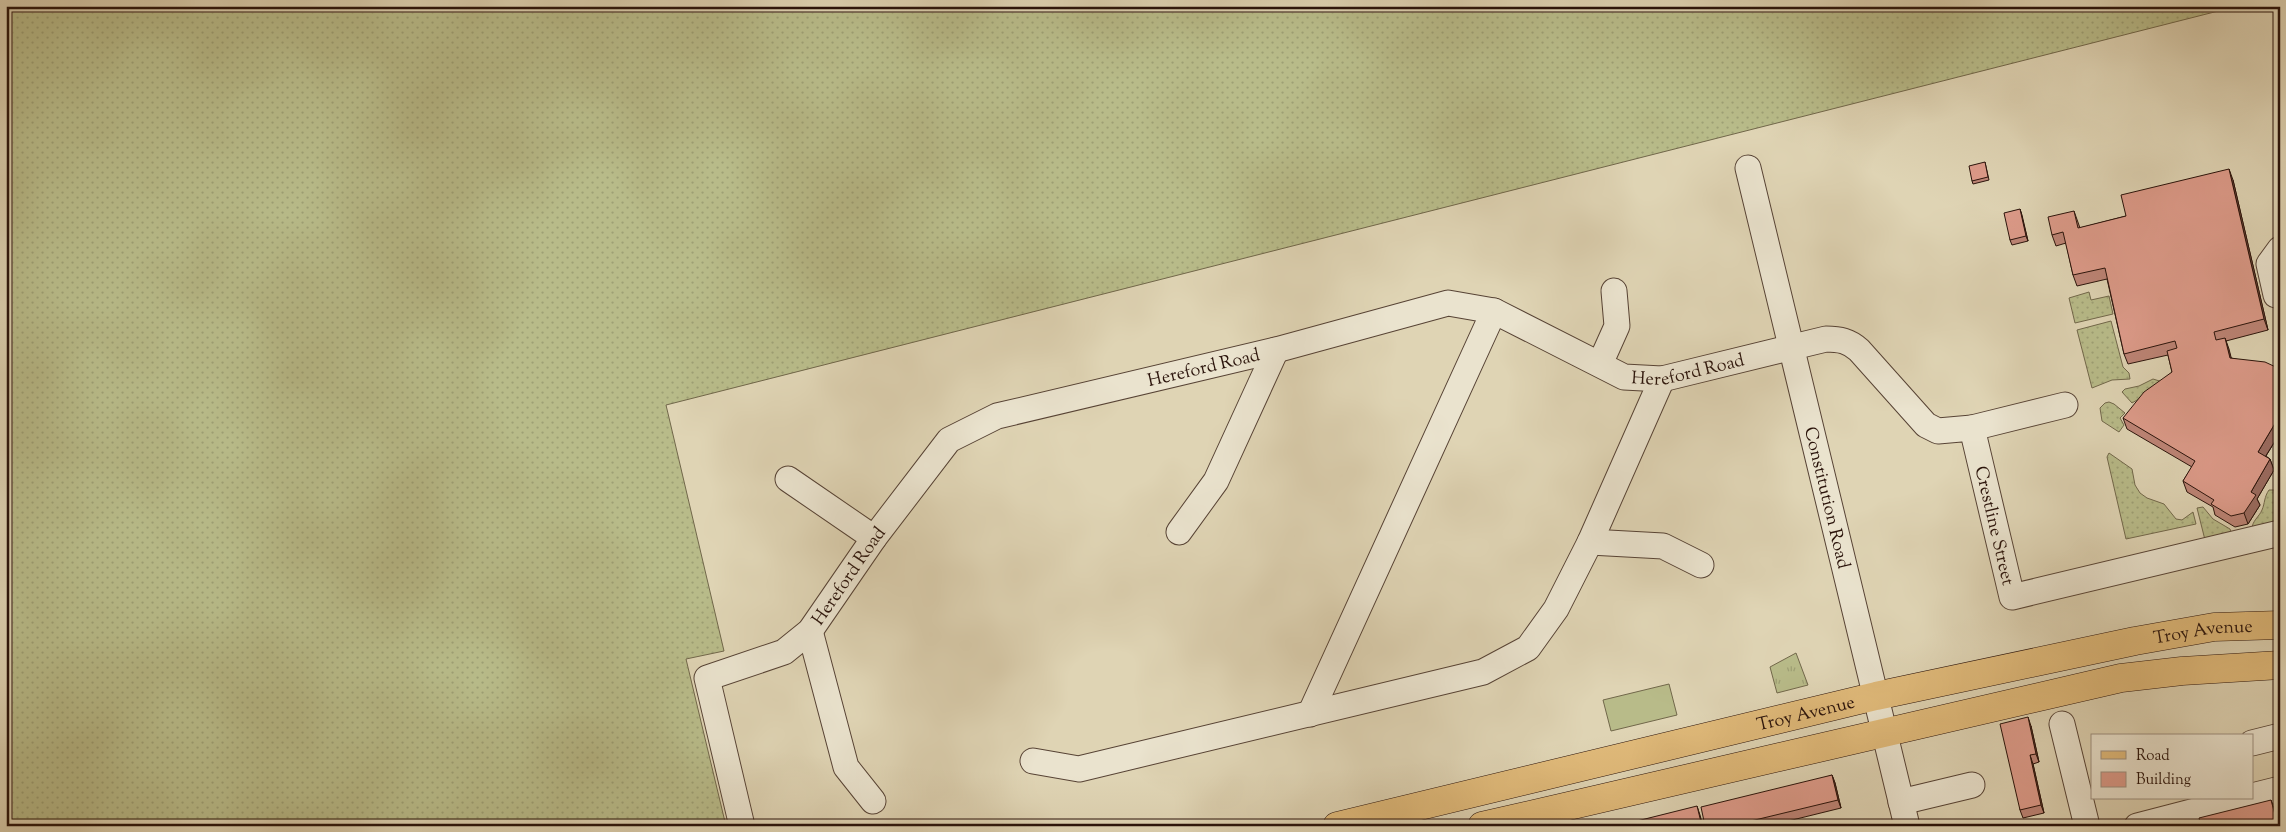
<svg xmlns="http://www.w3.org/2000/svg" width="2286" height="832" font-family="'Sorts Mill Goudy',serif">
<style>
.grass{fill:url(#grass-dots);stroke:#71674a}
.park{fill:url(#park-tufts);stroke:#71674a}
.pitch{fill:#b8bb89;stroke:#71674a}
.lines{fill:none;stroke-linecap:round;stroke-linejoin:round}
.minor-casing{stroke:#574335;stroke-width:27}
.major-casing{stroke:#2a130b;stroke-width:29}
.minor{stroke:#eae3ce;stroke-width:25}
.major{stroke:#e0ba7a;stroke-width:28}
.wall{fill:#be8577;stroke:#2a130b}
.shaded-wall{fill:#9b6c61;stroke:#2a130b}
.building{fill:#dd9b8a;stroke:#2a130b}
.labels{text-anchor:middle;stroke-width:4;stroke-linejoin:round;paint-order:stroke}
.street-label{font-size:18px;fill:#2a130b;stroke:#eae3ce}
</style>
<defs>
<pattern id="grass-dots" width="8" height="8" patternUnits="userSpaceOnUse" patternTransform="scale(1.25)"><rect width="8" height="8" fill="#b8bb89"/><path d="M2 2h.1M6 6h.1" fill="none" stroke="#9ea075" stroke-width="1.8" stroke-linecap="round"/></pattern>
<pattern id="park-tufts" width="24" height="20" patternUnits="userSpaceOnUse" patternTransform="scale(1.25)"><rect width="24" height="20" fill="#b8bb89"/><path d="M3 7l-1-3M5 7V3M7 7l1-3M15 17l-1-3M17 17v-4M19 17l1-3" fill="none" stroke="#9ea075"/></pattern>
</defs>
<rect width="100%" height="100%" fill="#dfd4b4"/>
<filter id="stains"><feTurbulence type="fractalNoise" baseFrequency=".004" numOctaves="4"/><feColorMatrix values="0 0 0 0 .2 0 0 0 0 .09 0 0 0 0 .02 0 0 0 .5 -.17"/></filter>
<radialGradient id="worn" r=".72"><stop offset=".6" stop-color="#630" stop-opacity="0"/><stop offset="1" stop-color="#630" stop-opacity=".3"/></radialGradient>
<g class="grass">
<path d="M6,6H2238L666,405L724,651L686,659L726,826H6Z"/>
<path d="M2089,292L2091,300L2109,296L2113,314L2075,323L2069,298Z"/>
<path d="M2111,321L2123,367L2129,373L2130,379L2112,380L2092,388L2077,330Z"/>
<path d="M2153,379L2166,383L2132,403L2122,392L2125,389L2139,386Z"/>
<path d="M2109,402L2114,404L2125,413L2120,418L2124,425L2119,432L2102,421L2100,408L2105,403Z"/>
<path d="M2109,453L2132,469L2135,485L2140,493L2147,498L2164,504L2176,519L2182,520L2193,512L2196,524L2126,539L2107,457Z"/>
<path d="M2269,490H2274L2280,522L2252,529C2252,521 2259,517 2262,510C2265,503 2264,497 2269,490Z"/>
<path d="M2203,507L2213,519L2230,529L2232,534L2205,540L2197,508Z"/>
</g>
<path class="park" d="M1796,653L1808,685L1777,693L1770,667Z"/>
<path class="pitch" d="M1669,684L1677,715L1611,731L1603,700Z"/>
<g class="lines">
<defs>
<g id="minor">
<path id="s1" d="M1748,168L1907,826"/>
<path d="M2280,249L2269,264L2276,295L2280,296"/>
<path d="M1600,364L1617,326L1614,291"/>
<path d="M1972,428L2065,405"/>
<path d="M788,479L874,538"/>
<path d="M1179,532L1216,481L1276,350"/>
<path d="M1590,542L1663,546L1701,565"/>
<path d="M810,631L846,767L873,801"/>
<path d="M1310,714L1494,311"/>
<path d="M2062,724L2087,826"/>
<path d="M2252,743L2280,736"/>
<path d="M1033,761L1079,769L1483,672L1528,648L1556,609L1590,542L1662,379"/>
<path d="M2252,796L2280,789"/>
<path d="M2212,798L2214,806L2244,798"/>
<path d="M1901,802L1972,785"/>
<path id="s2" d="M742,826L707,678L784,652L810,631L874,538L949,440L997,416L1276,350L1448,303L1494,311L1624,377L1662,379L1826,339C1840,339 1849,341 1859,350L1926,425L1938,431L1972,428L2012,597L2280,533"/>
<path d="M2137,826L2214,806"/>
</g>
<g id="major">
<path id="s3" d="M1337,826L1876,696L2135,641L2214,627L2280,625"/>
<path d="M1482,826L2121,678L2182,671L2280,665"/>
</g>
</defs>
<use href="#minor" class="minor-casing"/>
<use href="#major" class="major-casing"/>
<use href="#minor" class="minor"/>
<use href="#major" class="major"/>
</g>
<g class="wall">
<path d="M1985,162L1989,180L1973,184L1972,181Z"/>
<path d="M2233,180L2268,330L2226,341L2231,358L2280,369V433L2266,456L2270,459L2274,470L2257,499L2260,505L2248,524L2235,527L2215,515L2213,507L2187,492L2183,481L2192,467L2127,429L2123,418L2172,372L2168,355L2128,364L2124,354L2107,279L2077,286L2073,275L2066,243L2056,246L2052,235L2074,211L2080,228L2126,216Z"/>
<path d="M2020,209L2028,241L2012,245L2010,240Z"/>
<path d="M2031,726L2039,762L2033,764L2044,813L2023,818L2020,810Z"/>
<path d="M1832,775L1835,783L1841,808L1768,826H1705Z"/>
</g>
<g class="shaded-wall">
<path d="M2229,169L2233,180L2268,330L2264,319Z"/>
<path d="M2020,209L2022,215L2028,241L2026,236Z"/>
<path d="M2225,338L2229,349L2234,369L2230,358Z"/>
<path d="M2280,415V433L2262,462L2258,452Z"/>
<path d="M2270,459L2274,470L2257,499L2260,505L2248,524L2244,513L2251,492Z"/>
<path d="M2028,717L2031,726L2039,762L2036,754Z"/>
<path d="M2030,755L2033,764L2044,813L2041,805Z"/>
<path d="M1832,775L1835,783L1841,808L1838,800Z"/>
<path d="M2271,800L2275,811L2279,826H2278Z"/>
<path d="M1697,806L1700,815L1703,826H1702Z"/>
</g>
<g class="building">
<path d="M1985,162L1988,177L1972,181L1969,166Z"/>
<path d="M2229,169L2264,319L2214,332L2216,340L2225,338L2230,358L2265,362L2280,369V415L2258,452L2270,459L2251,492L2256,495L2244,513L2231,516L2211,504L2214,500L2183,481L2195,461L2123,418L2144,392L2172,372L2167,351L2177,348L2175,341L2124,354L2105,268L2073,275L2063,232L2052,235L2048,217L2074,211L2078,228L2126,216L2121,195Z"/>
<path d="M2020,209L2026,236L2010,240L2004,213Z"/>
<path d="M2028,717L2036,754L2030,755L2041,805L2020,810L2000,724Z"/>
<path d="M1832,775L1838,800L1730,826H1705L1701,807Z"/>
<path d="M2271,800L2278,826H2201L2199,818Z"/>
<path d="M1697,806L1702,826H1617Z"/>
</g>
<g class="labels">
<g class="street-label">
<text dy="6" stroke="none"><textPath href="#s2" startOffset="769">Hereford Road</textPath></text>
<text dy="6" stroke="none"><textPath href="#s2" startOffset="1279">Hereford Road</textPath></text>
<text dy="6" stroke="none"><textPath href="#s1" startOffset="339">Constitution Road</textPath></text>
<text dy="6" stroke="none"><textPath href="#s2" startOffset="1705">Crestline Street</textPath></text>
<text dy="6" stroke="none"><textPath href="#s2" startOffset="334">Hereford Road</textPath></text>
<text dy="6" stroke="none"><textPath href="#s3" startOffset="888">Troy Avenue</textPath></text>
<text dy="6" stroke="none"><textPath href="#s3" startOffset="482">Troy Avenue</textPath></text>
</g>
</g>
<rect width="2286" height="832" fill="none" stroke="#dfd4b4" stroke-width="25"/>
<rect x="8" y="8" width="2271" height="817" fill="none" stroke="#2a130b" stroke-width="2.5"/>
<rect x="12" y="12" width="2261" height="807" fill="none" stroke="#2a130b"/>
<rect x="2091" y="734" width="162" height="65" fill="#eae3ce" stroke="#9d9080"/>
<rect x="2101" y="751" width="25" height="8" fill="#e0ba7a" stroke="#9d9080"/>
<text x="2136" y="760" font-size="15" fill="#2a130b">Road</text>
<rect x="2101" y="772" width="25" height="15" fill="#dd9b8a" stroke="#9d9080"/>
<text x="2136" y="784" font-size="15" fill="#2a130b">Building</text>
<rect width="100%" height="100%" filter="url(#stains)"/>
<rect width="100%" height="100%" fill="url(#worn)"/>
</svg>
